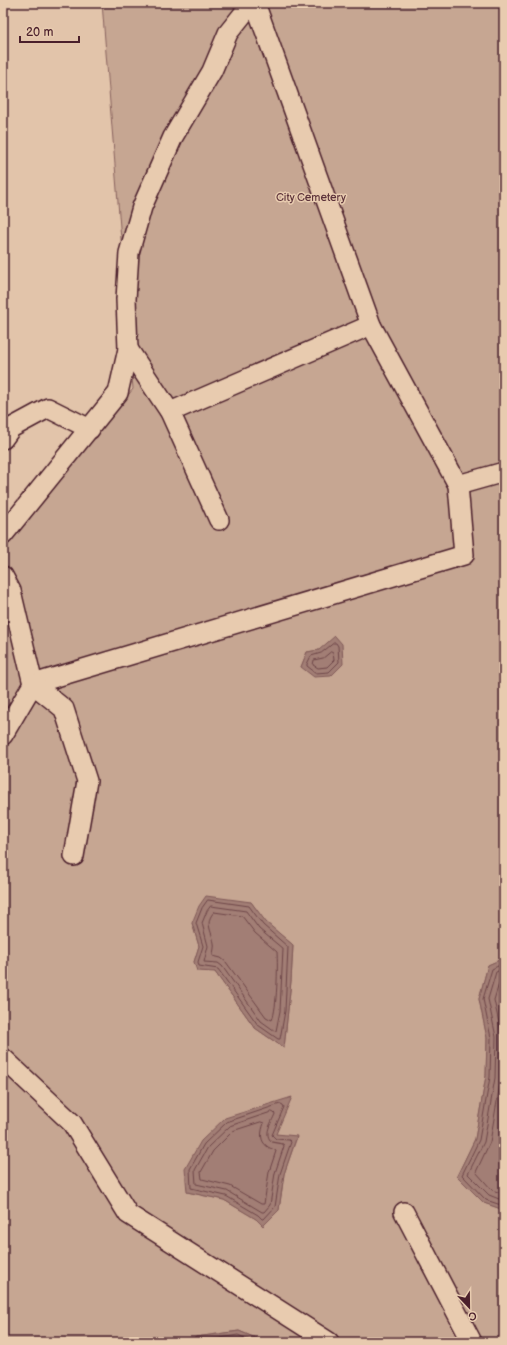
<svg xmlns="http://www.w3.org/2000/svg" width="507" height="1345" font-family="'Balsamiq Sans',sans-serif">
<style>
.green{fill:#c6a692;stroke:#88625e;fill-rule:evenodd}
.water{fill:#a27e74;stroke:#7f5857}
.lines{fill:none;stroke-linecap:round;stroke-linejoin:round}
.shore{stroke:#6d4548;stroke-width:1}
.minor-casing{stroke:#4a1f2b;stroke-width:22}
.minor{stroke:#e8cbaf;stroke-width:19}
.labels{text-anchor:middle;stroke-width:3;stroke-linejoin:round;paint-order:stroke}
.park-label{font-size:11px;fill:#5d333a;stroke:#e8cbaf}
</style>
<rect width="100%" height="100%" fill="#e2c4aa"/>
<filter id="ink" filterUnits="userSpaceOnUse"><feTurbulence type="fractalNoise" baseFrequency=".025" numOctaves="2"/><feDisplacementMap in="SourceGraphic" scale="8" xChannelSelector="R" yChannelSelector="G"/><feConvolveMatrix kernelMatrix="1 2 1 2 8 2 1 2 1" color-interpolation-filters="sRGB"/></filter>
<g filter="url(#ink)">
<path class="green" d="M102,3H504V958L488,965L479,999L487,1038L486,1076L475,1139L457,1176L484,1203L504,1210V1342H265L239,1331L196,1337L189,1342H3V551L133,389ZM319,650L301,667L307,652ZM251,902L265,922L293,945L291,981L284,1048L255,1028L215,972L194,962L199,946L192,923ZM276,1135L297,1137L284,1174L279,1210L263,1226L256,1219L224,1200L187,1192Z"/>
<g class="water">
<path d="M335,636L342,644L343,664L331,676L314,677L301,667L307,652L319,650Z"/>
<path d="M206,896L251,902L266,922L293,945L291,981L284,1048L255,1028L215,972L197,971L194,962L199,946L192,923L199,906Z"/>
<path d="M504,958V1210L484,1203L457,1176L475,1139L486,1076L487,1038L479,999L488,965Z"/>
<path d="M292,1097L276,1134L297,1136L284,1174L279,1210L263,1226L256,1219L224,1200L187,1192L185,1169L201,1141L225,1118Z"/>
<path d="M239,1331L265,1342H189L196,1337Z"/>
</g>
<g class="lines">
<g class="shore">
<path d="M334,643H336L338,646L339,662L329,672L316,673L307,666V664L311,656L321,653Z"/>
<path d="M331,652L333,653L334,660L327,667L318,668L313,665L314,660L323,658Z"/>
<path d="M208,900L249,906L263,925L288,947L285,1011L280,1039H278L258,1025L218,969L199,966L198,962L203,946L196,923L202,908Z"/>
<path d="M211,906L246,911L259,929L283,949L280,1011L276,1031H275L261,1021L222,966L218,963L204,962L208,946L202,923L207,911Z"/>
<path d="M214,912L242,916L255,933L277,952C278,966 277,1009 272,1020L266,1017L226,962L221,958L213,956C213,951 215,947 214,943C212,931 204,923 214,912Z"/>
<path d="M504,963L492,969L483,999L491,1038L490,1077L479,1140L462,1175L486,1200L504,1206"/>
<path d="M504,968L496,972L488,999L496,1037L495,1078L484,1142L468,1174L489,1195L504,1201"/>
<path d="M504,975L501,977L494,1000L502,1037L501,1078L490,1142L476,1172L492,1190L504,1194"/>
<path d="M281,1104L283,1105L284,1107L272,1135L276,1139L289,1140L291,1142L280,1174L275,1207L264,1219H262L258,1215L226,1196L191,1188L190,1169L204,1144L227,1122Z"/>
<path d="M272,1112L274,1113L275,1114C271,1124 263,1134 272,1142L283,1144L284,1146L275,1173L270,1205L264,1212H262L227,1191L196,1184L195,1170L208,1147L230,1126Z"/>
<path d="M261,1122L264,1123C261,1132 259,1141 268,1147C271,1149 274,1149 276,1151L269,1172L264,1204H261L230,1186L202,1179L201,1172L213,1151L233,1131Z"/>
<path d="M196,1342L238,1335L254,1342"/>
</g>
<defs>
<g id="minor">
<path d="M128,349L170,412L219,520"/>
<path d="M170,412L371,325"/>
<path d="M3,439L11,428L48,408L90,429"/>
<path d="M458,485L504,472"/>
<path d="M3,535L118,393L128,349L126,299L129,253L142,207L173,137L212,71L228,33L252,3"/>
<path d="M3,576L11,591L33,684L464,555L458,485L371,325L255,3"/>
<path d="M3,735L33,684L64,709L87,781L74,856"/>
<path d="M3,1058L72,1123L128,1214L329,1342"/>
<path d="M404,1212L472,1342"/>
</g>
</defs>
<use href="#minor" class="minor-casing"/>
<use href="#minor" class="minor"/>
</g>
</g>
<g class="labels">
<g class="park-label">
<text x="311" y="201">City Cemetery</text>
</g>
</g>
<rect width="507" height="1345" fill="none" stroke="#e8cbaf" stroke-width="16"/>
<rect x="8" y="8" width="491" height="1329" fill="none" stroke="#4a1f2b" stroke-width="1.5" filter="url(#ink)"/>
<g transform="translate(469 1307) rotate(158)" stroke="#e8cbaf" stroke-width="3" paint-order="stroke">
<path d="M0-3L7 15L0 10L-7 15Z" fill="#4a1f2b"/>
<text y="-6" font-size="11" font-weight="bold" text-anchor="middle" fill="#4a1f2b">С</text>
</g>
<path d="M20 36v6h59v-6" fill="none" stroke="#4a1f2b" stroke-width="2"/>
<text x="26" y="36" font-size="12" fill="#4a1f2b" stroke="#e8cbaf" stroke-width="3" paint-order="stroke">20 m</text>
</svg>
